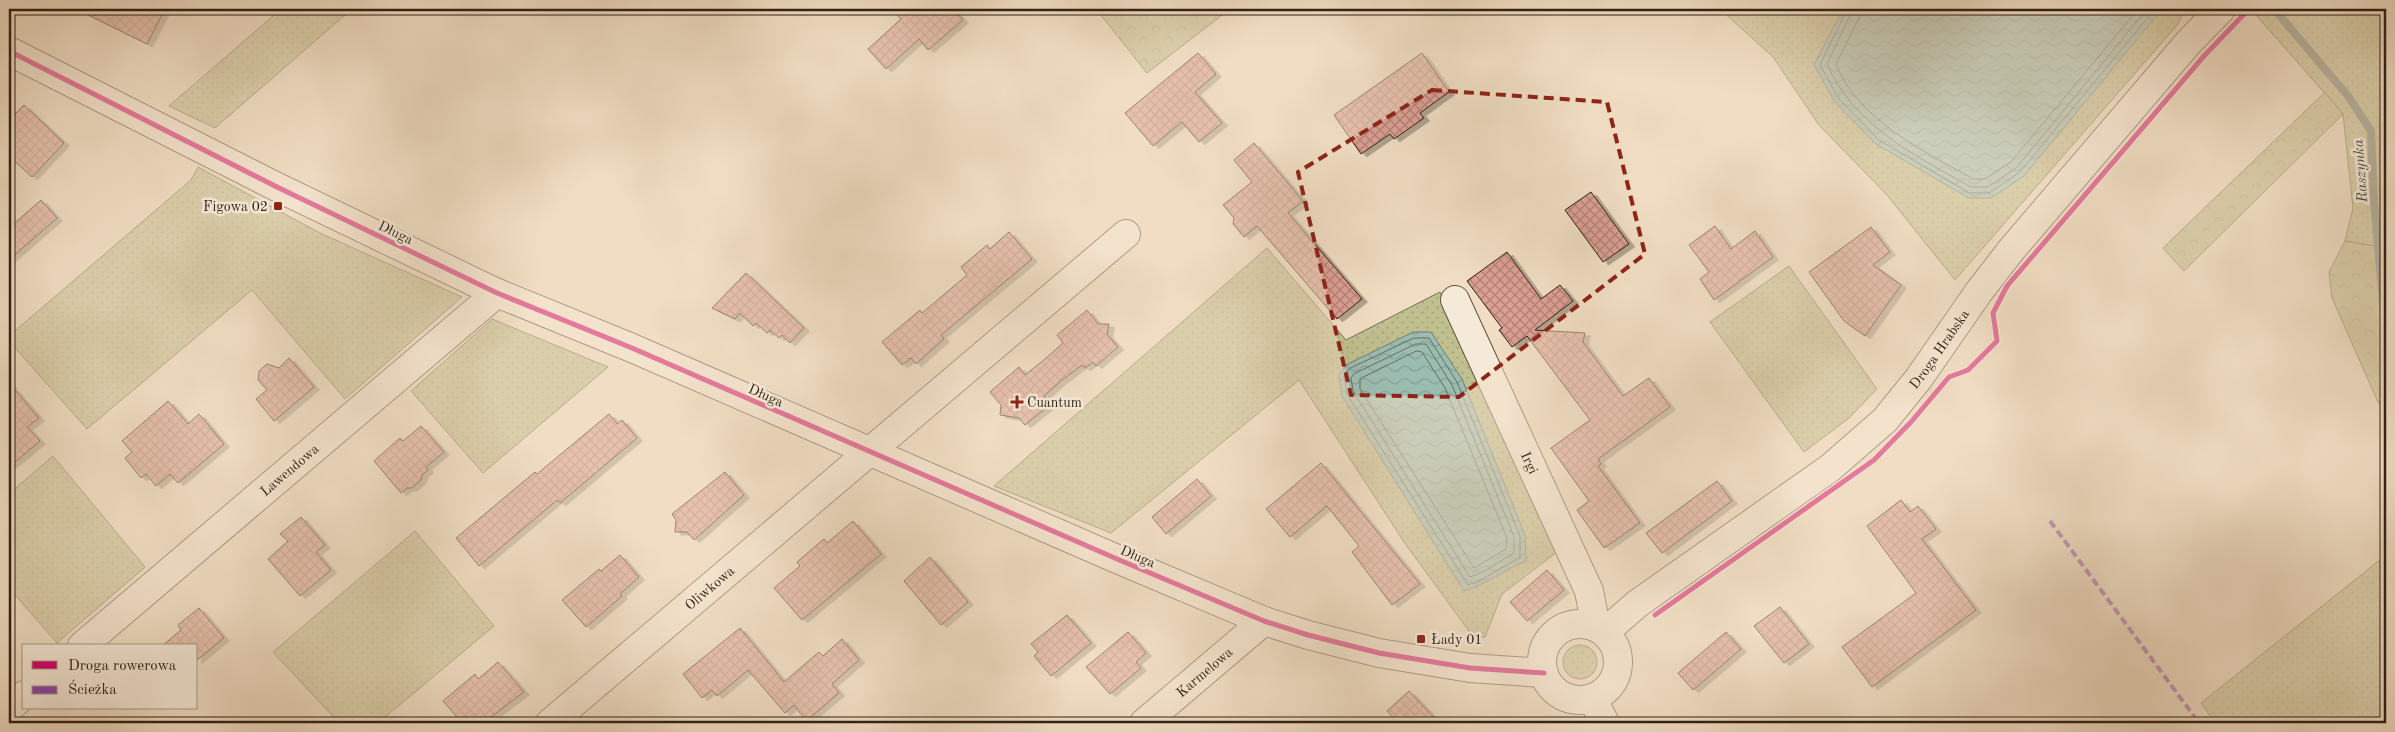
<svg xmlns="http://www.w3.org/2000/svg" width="2395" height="732" font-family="'Old Standard TT',serif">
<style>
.green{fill:url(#green-dots);stroke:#787052}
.forest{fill:url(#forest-crowns);stroke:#787052}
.water{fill:url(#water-waves);stroke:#707e72}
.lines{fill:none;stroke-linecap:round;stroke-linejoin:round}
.shore{stroke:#666e62;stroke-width:1}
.stream{stroke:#707e72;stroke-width:8}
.building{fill:url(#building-cross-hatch);stroke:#302115;filter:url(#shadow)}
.minor-casing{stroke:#605040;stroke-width:30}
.minor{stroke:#f5e9d8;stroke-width:28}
.quiet{stroke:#8e44ad;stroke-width:4;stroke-dasharray:8 4;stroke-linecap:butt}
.cycleway-casing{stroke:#f5e9d8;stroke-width:8}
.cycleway{stroke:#d6006c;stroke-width:5}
.marked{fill:none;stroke:#8f2418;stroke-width:4;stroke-dasharray:10 6;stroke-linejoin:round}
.poi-dot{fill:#8f2418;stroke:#f5e9d8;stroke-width:2}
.labels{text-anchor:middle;stroke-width:5;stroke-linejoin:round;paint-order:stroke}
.poi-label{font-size:14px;fill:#302115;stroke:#f5e9d8;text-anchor:start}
.street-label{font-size:14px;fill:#302115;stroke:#f5e9d8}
.water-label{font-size:15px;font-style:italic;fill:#505044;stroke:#f5e9d8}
</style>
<defs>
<pattern id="green-dots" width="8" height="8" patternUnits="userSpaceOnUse" patternTransform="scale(1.25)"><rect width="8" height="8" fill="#c0bf8f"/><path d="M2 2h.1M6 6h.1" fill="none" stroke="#a5a47a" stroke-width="1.8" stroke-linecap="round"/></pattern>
<pattern id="forest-crowns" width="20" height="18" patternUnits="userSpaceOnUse" patternTransform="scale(1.25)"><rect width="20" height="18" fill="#c0bf8f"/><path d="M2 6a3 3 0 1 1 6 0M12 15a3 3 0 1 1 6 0" fill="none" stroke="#a5a47a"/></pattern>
<pattern id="water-waves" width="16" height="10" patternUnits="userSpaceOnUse" patternTransform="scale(1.25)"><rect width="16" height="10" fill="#9bbcb0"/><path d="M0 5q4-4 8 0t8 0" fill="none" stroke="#86a196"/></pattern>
<pattern id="building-cross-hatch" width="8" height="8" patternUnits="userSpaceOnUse" patternTransform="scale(1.25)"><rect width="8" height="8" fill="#db9f93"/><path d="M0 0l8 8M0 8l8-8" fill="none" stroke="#b28177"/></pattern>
<filter id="shadow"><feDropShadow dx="5.5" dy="3" stdDeviation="0" flood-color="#0004"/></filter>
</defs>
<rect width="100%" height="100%" fill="#f0ddc3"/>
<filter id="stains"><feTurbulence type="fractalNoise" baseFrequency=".004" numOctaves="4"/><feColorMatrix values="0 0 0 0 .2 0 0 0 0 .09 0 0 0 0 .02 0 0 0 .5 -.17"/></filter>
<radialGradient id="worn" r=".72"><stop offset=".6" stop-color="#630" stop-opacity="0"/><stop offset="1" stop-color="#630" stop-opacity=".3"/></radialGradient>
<g class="green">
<path d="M281,9H352L215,128L169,106Z"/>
<path d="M1720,9H2185L2178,24L1955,280L1887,195L1819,125L1773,57Z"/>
<path d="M2260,9H2386V79L2381,86L2386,94V248L2345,241L2353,208L2343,114L2255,14Z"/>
<path d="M198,167L320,233L462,297L345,399L252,290L87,429L9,341V336L191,180Z"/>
<path d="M1267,248L1346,340L1440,292L1557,552L1502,594L1485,637L1474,638L1404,542L1299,380L1111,533L994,486Z"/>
<path d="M1789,266L1877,389L1849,418L1804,452L1710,322Z"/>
<path d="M492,319L608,367L483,473L411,391Z"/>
<path d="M53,456L145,567L57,643L9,588V494Z"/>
<path d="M415,531L494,626L378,723H339L273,652Z"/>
<path d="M2386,555V723H2215L2201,703Z"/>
<circle cx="1580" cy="662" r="17"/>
</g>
<g class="forest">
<path d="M1096,9H1230L1147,73Z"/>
<path d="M2325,92L2343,114L2184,271L2163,248Z"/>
<path d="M2345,241L2386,248V413L2378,402L2332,298L2329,272Z"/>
</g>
<g class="water">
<path d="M1843,9H2162L2024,176L1991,198H1969L1876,144L1835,102L1814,65Z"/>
<path d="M1413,332H1431L1462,379L1525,535L1526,561C1504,570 1487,584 1464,591L1342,396L1339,375L1346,365Z"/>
</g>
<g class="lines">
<g class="shore">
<path d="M1847,9L1820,65L1839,99L1879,140L1969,193H1989L2020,172L2155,9"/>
<path d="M1853,9L1827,64C1854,126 1916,156 1971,187H1988L2016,168L2147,9"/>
<path d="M1861,9L1859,18L1836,64C1858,120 1924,151 1973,179H1985L2011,162L2138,9"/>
<path d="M1414,338H1429L1457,382L1520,536V558C1502,566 1487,579 1468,585L1347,394L1344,376L1349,369Z"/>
<path d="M1416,344H1426L1452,385L1514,537V553C1499,561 1486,572 1470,577L1353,391L1351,378L1354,374Z"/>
<path d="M1417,351L1422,352L1445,388L1507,538L1506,549L1474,568L1360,389V379Z"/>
</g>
<path class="stream" d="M2274,9L2348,96L2371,131L2374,201L2386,335"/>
</g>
<g class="building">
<path d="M76,9H165L147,44Z"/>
<path d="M891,9H953L963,20L928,50L919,39L886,69L868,49L901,19Z"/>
<path d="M1198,53L1216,74L1195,92L1222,123L1199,142L1182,122L1153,146L1125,113Z"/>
<path d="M1422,53L1449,92L1420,113L1424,118L1394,139L1390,134L1361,154L1334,115Z"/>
<path d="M24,105L64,143L32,177L9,156V120Z"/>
<path d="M1254,143L1303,201L1288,213L1362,299L1337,319L1257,226L1244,237L1233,224L1234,218L1223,205L1252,182L1234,160Z"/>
<path d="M1591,192L1629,244L1603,262L1565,210Z"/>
<path d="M41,200L57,218L9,260V228Z"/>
<path d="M1715,226L1731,249L1755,231L1773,257L1714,300L1700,279L1709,272L1689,245Z"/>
<path d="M1871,227L1890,252L1873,265L1901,285L1865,336L1844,321L1809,272Z"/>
<path d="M1009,232L1032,259L941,335L944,339L916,364L911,358L902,365L882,342L920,310L922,313L967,275L961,267L987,245L990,249Z"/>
<path d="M1507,252L1541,299L1560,285L1573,301L1535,330L1585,333L1583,342L1623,396L1649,378L1670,407L1598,459L1601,464L1598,466L1640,523L1604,548L1577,510L1589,501L1551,448L1590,420L1527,336L1512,347L1499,330L1502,328L1467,281Z"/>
<path d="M746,273L804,328L790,343L782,335L779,338L770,330L767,333L756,323L753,326L740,313L735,319L712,308Z"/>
<path d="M1087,310L1098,324H1109L1107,334L1118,347L1096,366L1093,362L1085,368L1082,365L1062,380L1044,396L1051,404L1025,425L1019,418L1000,415L1001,405L990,392L1019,367L1025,375L1045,359L1063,343L1057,335Z"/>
<path d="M289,358L314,387L274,421L256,399L267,390L258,380L259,371L267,364L279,368Z"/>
<path d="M9,383L39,418L27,427L40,441L9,467Z"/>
<path d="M168,401L188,424L199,414L224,444L178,483L170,474L156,486L146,474L141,478L125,458L132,452L122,441Z"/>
<path d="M609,414L617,424L622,420L637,438L560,503L557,500L479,566L456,538L535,472L537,474Z"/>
<path d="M421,426L444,452L426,467L428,470L422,475L421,480L412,488H407L401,493L374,461L400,438L403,441Z"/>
<path d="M1321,463L1420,584L1392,605L1352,552L1359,546L1327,506L1290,537L1266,509Z"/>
<path d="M725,472L744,495L694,540L687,532H675L676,520L672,514Z"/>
<path d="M1197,479L1211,496L1166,534L1152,517Z"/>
<path d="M1717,481L1732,501L1662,553L1646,533Z"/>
<path d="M1901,500L1910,512L1918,506L1936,529L1922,539L1976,610L1872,687L1842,647L1916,593L1867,526Z"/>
<path d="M301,517L325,545L316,552L331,570L300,596L268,559L288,541L280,534Z"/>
<path d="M853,521L881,554L802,620L774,588L800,566L797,562L824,539L827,543Z"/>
<path d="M620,555L639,577L620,594L622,596L586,627L562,600L599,569L601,571Z"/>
<path d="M930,557L968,602L941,625L904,581Z"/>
<path d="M1547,570L1564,590L1527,621L1510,602Z"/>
<path d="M1780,607L1809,644L1784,663L1754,626Z"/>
<path d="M199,608L224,638L196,661V646H162L181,630L178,625Z"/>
<path d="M1067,615L1091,643L1051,676L1034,656L1038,652L1031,644Z"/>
<path d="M740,628L784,682L819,652L823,656L842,639L859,660L832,684L839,693L806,721L794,705L785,713L748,670L717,696L712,690L702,698L683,674Z"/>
<path d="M1128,632L1146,653L1136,662L1141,668L1110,694L1086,667Z"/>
<path d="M1726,632L1741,649L1693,690L1678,673Z"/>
<path d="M498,662L524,692L483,723H462L443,701L475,674L478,679Z"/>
<path d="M1409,691L1439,723H1398L1387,711Z"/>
</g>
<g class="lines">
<defs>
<g id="minor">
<path d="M9,51L277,187L497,293L632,348L1124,562L1264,621L1308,635L1379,653L1470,668L1544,673"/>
<path id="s1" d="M1455,300L1589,591L1596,627"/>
<circle cx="1580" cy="662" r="38"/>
<path id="s2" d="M1605,632L1637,604L1830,468L1885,420L1919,378L1978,293L2012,249L2188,43L2221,9"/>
<path id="s3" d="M82,646L497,293"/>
<path d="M1592,698L1605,723"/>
<path d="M9,708L24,695"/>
<path id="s4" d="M550,723L1126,234"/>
<path id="s5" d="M1144,723L1264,621"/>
</g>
</defs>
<use href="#minor" class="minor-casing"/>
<use href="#minor" class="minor"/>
<path class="quiet" d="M2050,521L2199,723"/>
<defs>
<g id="cycleway">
<path d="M9,51L277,187L497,293L632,348L1124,562L1264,621L1308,635L1379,653L1470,668L1544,673"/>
<path d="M1655,615L1874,460L1911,422L1949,377L1968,370L1997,341L1993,313L2007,286L2204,56L2249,9"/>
</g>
</defs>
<use href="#cycleway" class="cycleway-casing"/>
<use href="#cycleway" class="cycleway"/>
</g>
<path d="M0 0H2395V732H0ZM1432,90L1607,102L1645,254L1459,397L1351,395L1298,172Z" fill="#f0ddc3" fill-opacity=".55" fill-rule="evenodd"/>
<path class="marked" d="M1432,90L1607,102L1645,254L1459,397L1351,395L1298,172Z"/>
<g class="poi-dot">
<rect x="273" y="201" width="10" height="10" rx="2.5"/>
<path d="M1014.5 394.5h5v5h5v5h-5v5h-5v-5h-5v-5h5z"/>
<rect x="1416" y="634" width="10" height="10" rx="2.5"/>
</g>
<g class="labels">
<g class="poi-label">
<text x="268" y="211" text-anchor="end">Figowa 02</text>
<text x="1027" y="407">Cuantum</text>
<text x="1431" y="644">Łady 01</text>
</g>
<g class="street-label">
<text transform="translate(396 232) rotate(26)" y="5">Długa</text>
<text dy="5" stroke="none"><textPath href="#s2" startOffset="441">Droga Hrabska</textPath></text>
<text transform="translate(766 395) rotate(24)" y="5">Długa</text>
<text dy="5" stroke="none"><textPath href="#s1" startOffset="179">Irgi</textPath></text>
<text dy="5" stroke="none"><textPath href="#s3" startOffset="272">Lawendowa</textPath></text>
<text transform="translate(1138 556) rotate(23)" y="5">Długa</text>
<text dy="5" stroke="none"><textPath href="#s4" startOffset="209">Oliwkowa</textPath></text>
<text dy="5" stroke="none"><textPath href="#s5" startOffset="79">Karmelowa</textPath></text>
</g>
<g class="water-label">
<text transform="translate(2360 171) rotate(-94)" y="5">Raszynka</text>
</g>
</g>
<rect width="2395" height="732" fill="none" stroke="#f0ddc3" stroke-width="30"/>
<rect x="10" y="10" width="2375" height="712" fill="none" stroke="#302115" stroke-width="2.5"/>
<rect x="15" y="15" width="2365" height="702" fill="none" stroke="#302115"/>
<rect x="22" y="644" width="175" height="65" fill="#f5e9d8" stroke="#a6998a"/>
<rect x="32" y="661" width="25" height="8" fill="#d6006c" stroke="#a6998a"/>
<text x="68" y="670" font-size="15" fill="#302115">Droga rowerowa</text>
<rect x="32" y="686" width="25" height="8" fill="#8e44ad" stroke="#a6998a"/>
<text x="68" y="694" font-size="15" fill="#302115">Ścieżka</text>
<rect width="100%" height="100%" filter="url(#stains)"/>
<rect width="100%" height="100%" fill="url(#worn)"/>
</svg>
